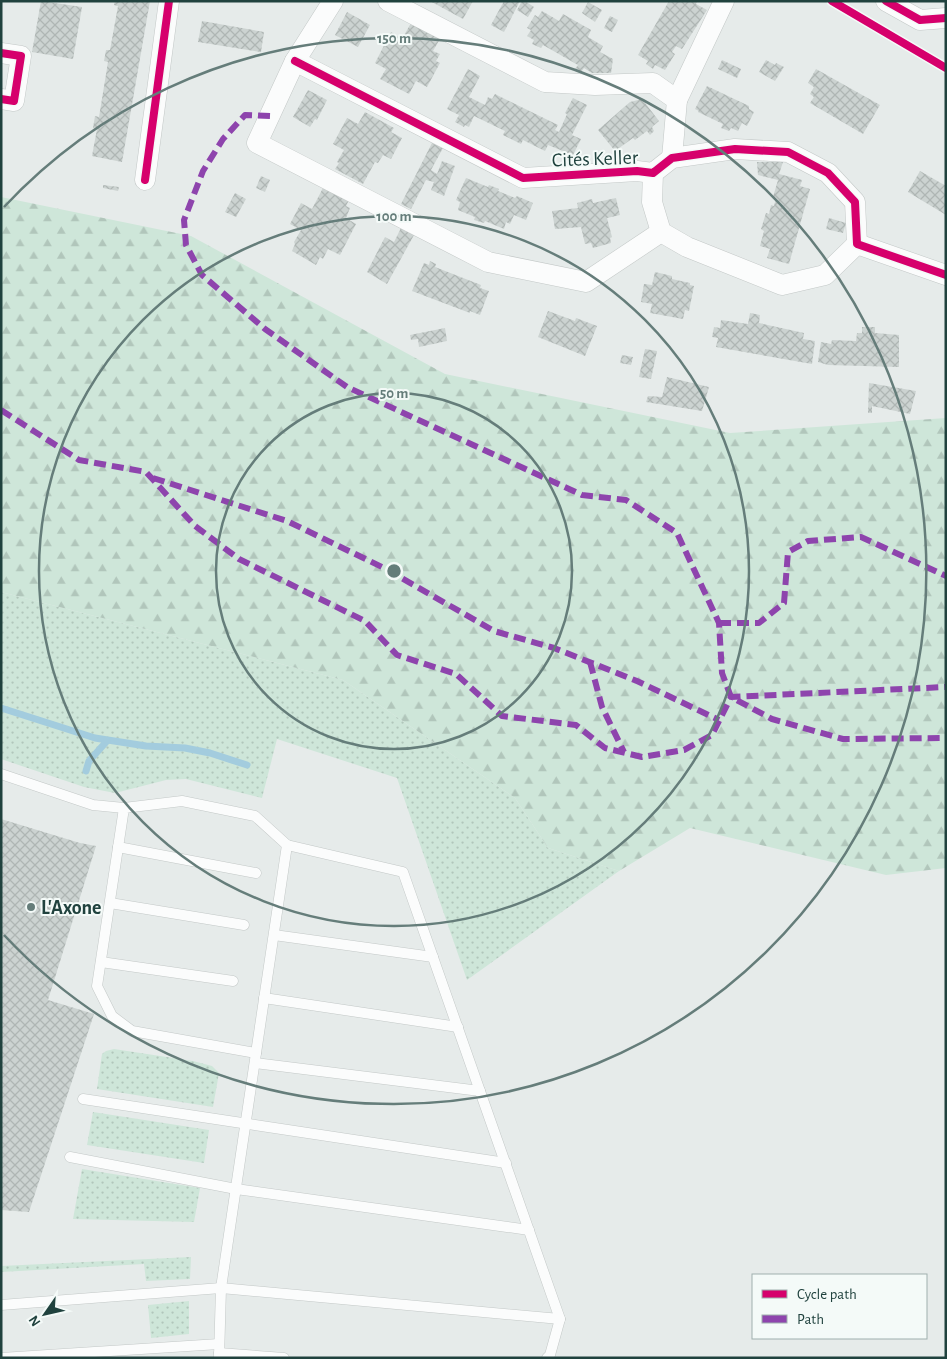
<svg xmlns="http://www.w3.org/2000/svg" width="947" height="1359" font-family="'Alegreya Sans',sans-serif">
<style>
.green{fill:url(#green-dots)}
.forest{fill:url(#forest-firs)}
.lines{fill:none;stroke-linecap:round;stroke-linejoin:round}
.stream{stroke:#a3ccde;stroke-width:7}
.building{fill:url(#building-cross-hatch)}
.lane-casing{stroke:#c3c8c7;stroke-width:11}
.street-casing{stroke:#c3c8c7;stroke-width:21}
.lane{stroke:#fbfcfc;stroke-width:10}
.street{stroke:#fbfcfc;stroke-width:20}
.quiet{stroke:#8e44ad;stroke-width:6;stroke-dasharray:12 6;stroke-linecap:butt}
.cycleway-casing{stroke:#f4faf8;stroke-width:11}
.cycleway{stroke:#d6006c;stroke-width:8}
.ring{fill:none;stroke:#657d7a;stroke-width:2.5}
.poi-dot{fill:#657d7a;stroke:#f4faf8;stroke-width:2}
.labels{text-anchor:middle;stroke-width:4;stroke-linejoin:round;paint-order:stroke}
.street-label{font-size:20px;fill:#20423e;stroke:#f4faf8}
.poi-label{font-size:20px;font-weight:bold;fill:#20423e;stroke:#f4faf8;text-anchor:start}
.centre{fill:#657d7a;stroke:#f4faf8;stroke-width:2.5}
.ring-label{font-size:15px;text-anchor:middle;font-weight:bold;fill:#657d7a;stroke:#f4faf8;stroke-width:4;stroke-linejoin:round;paint-order:stroke}
</style>
<defs>
<pattern id="green-dots" width="8" height="8" patternUnits="userSpaceOnUse" patternTransform="scale(1.25)"><rect width="8" height="8" fill="#cee6d9"/><path d="M2 2h.1M6 6h.1" fill="none" stroke="#b1c6bb" stroke-width="1.8" stroke-linecap="round"/></pattern>
<pattern id="forest-firs" width="22" height="20" patternUnits="userSpaceOnUse" patternTransform="scale(1.25)"><rect width="22" height="20" fill="#cee6d9"/><path d="M5 1l3.5 6h-7zM16 11l3.5 6h-7z" fill="#b1c6bb"/></pattern>
<pattern id="building-cross-hatch" width="8" height="8" patternUnits="userSpaceOnUse" patternTransform="scale(1.25)"><rect width="8" height="8" fill="#ccd3d1"/><path d="M0 0l8 8M0 8l8-8" fill="none" stroke="#afb6b4"/></pattern>
</defs>
<rect width="100%" height="100%" fill="#e6ebea"/>
<g class="green">
<path d="M1,592L343,680L515,798L548,848L619,871L467,980L397,778L277,739L262,798L186,779L166,780L115,793L84,787L1,759Z"/>
<path d="M114,1049L193,1061L212,1066L219,1073L213,1107L97,1089L102,1054L106,1051Z"/>
<path d="M93,1112L209,1130L204,1163L87,1145Z"/>
<path d="M82,1169L200,1188L194,1222L73,1219Z"/>
<path d="M191,1257L190,1279L146,1281L144,1264L1,1272V1266Z"/>
<path d="M189,1301V1334L151,1338L148,1305Z"/>
</g>
<path class="forest" d="M1,197L191,236L445,374L730,433L946,418V868L886,875L690,828L619,871L548,848L515,798L343,680L1,592Z"/>
<g class="lines">
<g class="stream">
<path d="M1,708L95,738L146,746L185,748L210,753L247,765"/>
<path d="M86,771L89,761L107,741"/>
</g>
</g>
<g class="building">
<path d="M41,1L82,7L73,59L32,52Z"/>
<path d="M115,1H150L122,162L92,156L97,129L93,128L95,116L99,117L108,62L104,61L106,50H110L118,6L114,5Z"/>
<path d="M430,1H473L463,19Z"/>
<path d="M504,1H520L504,32L491,25Z"/>
<path d="M522,1H525L534,7L528,17L517,10Z"/>
<path d="M669,1H697L696,4L707,10L682,49L676,46L672,52L675,54L665,70L655,65L653,69L646,64L648,61L638,55Z"/>
<path d="M588,2L602,10L595,22L582,13Z"/>
<path d="M542,11L559,21L563,14L591,30L588,37L603,46L600,52L613,59L611,73H592L584,68L581,72L575,69L578,65L543,45L541,48L532,44L534,40L527,36L531,30L527,28L535,15L538,17Z"/>
<path d="M347,12L370,25L358,47L335,35Z"/>
<path d="M610,16L618,20L612,32L604,28Z"/>
<path d="M202,21L264,32L261,52L198,42Z"/>
<path d="M411,23L440,39L433,51L440,54L436,61L440,63L427,87L416,81L409,94L380,79L386,69L375,63L391,32L402,39Z"/>
<path d="M722,60L741,69L737,78L718,69Z"/>
<path d="M766,60L775,65L776,63L784,67L775,81L759,72Z"/>
<path d="M468,69L480,76L469,97L485,105L488,97L492,99L495,94L558,125L555,130L559,132L567,114L565,113L573,98L587,105L572,135L581,139L573,155L548,145L545,151L523,140L521,144L503,135L505,131L474,116L469,127L465,125L464,127L455,122L459,115L447,109Z"/>
<path d="M816,69L880,105L863,134L810,103L814,97L810,94L814,87L808,83Z"/>
<path d="M707,86L749,106V109L754,112L747,126L742,123L738,131L731,128L729,131L721,128L723,124L698,112L699,111L695,109Z"/>
<path d="M308,90L327,100L317,120L315,119L310,127L293,117Z"/>
<path d="M642,99L659,121L652,127L654,131L650,135L647,131L635,140L633,138L615,151L598,130L630,102Z"/>
<path d="M365,112L394,128L391,132L402,138L391,159L383,155L378,163L375,162L363,184L335,169L339,163L337,162L344,150L333,144L347,118L358,124Z"/>
<path d="M432,143L443,148L431,170L437,174L442,161L455,166L444,196L431,190L434,182L426,180L411,209L401,204Z"/>
<path d="M757,162H783L779,174L802,180L800,186L810,189L789,264L767,258L770,249L760,246L764,231L761,229L766,213L769,214L771,205L774,206L776,198L773,197L778,180L758,175Z"/>
<path d="M920,171L946,186V215L908,192Z"/>
<path d="M261,176L270,180L265,192L256,188Z"/>
<path d="M466,178L488,187L489,185L499,189L498,191L515,198L517,196L533,203L526,220L514,215L510,224L506,222L504,229L485,221L484,223L474,220L475,217L458,210L460,202L456,200Z"/>
<path d="M103,185L119,187L118,191L103,188Z"/>
<path d="M324,186L349,200L346,206L350,208L346,218L356,224L340,255L328,249L323,259L320,257L316,265L292,251L295,244L294,242L301,230L290,224L301,203L312,209Z"/>
<path d="M235,193L246,199L236,217L225,212Z"/>
<path d="M616,198L620,215L607,218L612,237L610,238L611,243L593,248L591,243L585,244L581,227L555,229L552,211L578,208L577,203L592,199L593,203Z"/>
<path d="M829,218L846,223L843,233L826,229Z"/>
<path d="M401,228L414,235L387,284L367,272L385,237L394,242Z"/>
<path d="M430,261L436,264L435,267L481,285L480,288L489,291L480,315L470,311V313L412,291L424,263L429,265Z"/>
<path d="M655,272L672,276V279L690,283V285L694,286L689,311L685,310L683,319L650,313L652,304L641,302L644,284L652,285Z"/>
<path d="M548,311L575,321L576,318L597,326L585,356L538,337Z"/>
<path d="M750,313L760,315L759,323L804,333L803,339L815,341L812,364L716,347L718,338L712,337L714,327L720,328L721,320L748,324Z"/>
<path d="M862,327H875V333L899,335V367L828,365L818,362L821,342L831,344L832,340L856,341L857,333H862Z"/>
<path d="M445,328L447,341L419,347L418,339L411,340L410,335Z"/>
<path d="M645,349L657,351L651,379L639,377Z"/>
<path d="M622,355L633,357L631,365L620,363Z"/>
<path d="M667,377L709,387L702,411L646,402L648,396L662,397Z"/>
<path d="M869,383L916,391L910,414L872,406V413H868Z"/>
<path d="M1,819L80,843L96,846L48,1000L94,1014L29,1212L1,1210Z"/>
</g>
<g class="lines">
<defs>
<g id="lane">
<path d="M1,774L93,805L124,808"/>
<path d="M118,847L256,873"/>
<path d="M110,903L244,925"/>
<path d="M274,935L433,957"/>
<path d="M101,962L233,981"/>
<path d="M264,998L458,1027"/>
<path d="M256,1053L132,1031L112,1016L97,986L124,808L182,801L255,816L287,845"/>
<path d="M255,1063L480,1091"/>
<path d="M83,1099L506,1163"/>
<path d="M70,1157L236,1189L529,1230"/>
<path d="M1,1305L221,1288L560,1319"/>
<path d="M219,1353L284,1358"/>
<path d="M1,1358L219,1344"/>
<path d="M219,1358L221,1288L287,845L403,872L560,1319L550,1355L547,1358"/>
</g>
<g id="street">
<path d="M333,1L295,61L257,143L488,262L586,282L661,232"/>
<path d="M388,1L545,82L595,85L653,83L677,100L672,158"/>
<path d="M886,1L920,20L946,18"/>
<path d="M1,53L21,56L14,101L1,99"/>
<path d="M295,61L523,178L637,171L653,173L672,158L735,149L788,152L828,173L855,202L857,244L946,275"/>
<path d="M677,100L724,1"/>
<path d="M653,173L652,202L661,232L687,247L782,285L825,275L857,244"/>
<path d="M145,180L169,1"/>
</g>
</defs>
<use href="#lane" class="lane-casing"/>
<use href="#street" class="street-casing"/>
<use href="#lane" class="lane"/>
<use href="#street" class="street"/>
<g class="quiet">
<path d="M270,116L245,115L223,139L203,171L184,220L186,245L202,275L265,329L347,387L582,495L626,500L677,533L719,623L722,673L731,697L772,719L843,739L946,738"/>
<path d="M1,410L79,460L146,472L195,526L239,559L365,621L397,655L456,674L502,716L576,725L605,748L642,757L684,750L712,735L731,697L946,687"/>
<path d="M153,478L287,521L384,568L494,631L554,648L637,681L719,720"/>
<path d="M719,623H759L784,603L788,552L808,541L861,537L946,576"/>
<path d="M590,662L602,707L624,752"/>
</g>
<defs>
<g id="cycleway">
<path d="M832,1L946,68"/>
<path d="M886,1L920,20L946,18"/>
<path d="M1,53L21,56L14,101L1,99"/>
<path d="M295,61L523,178L637,171L653,173L672,158L735,149L788,152L828,173L855,202L857,244L946,275"/>
<path d="M145,180L169,1"/>
</g>
</defs>
<use href="#cycleway" class="cycleway-casing"/>
<use href="#cycleway" class="cycleway"/>
</g>
<g class="ring">
<circle cx="394" cy="571" r="178"/>
<circle cx="394" cy="571" r="355"/>
<path d="M4 207A533 533 0 1 1 4 935"/>
</g>
<circle class="poi-dot" cx="31" cy="907" r="5"/>
<g class="labels">
<g class="street-label">
<text transform="translate(595 158) rotate(-2)" y="7">Cités Keller</text>
</g>
<g class="poi-label">
<text x="41" y="914">L'Axone</text>
</g>
</g>
<circle cx="394" cy="571" r="8" class="centre"/>
<g class="ring-label">
<text x="394" y="43">150 m</text>
<text x="394" y="221">100 m</text>
<text x="394" y="398">50 m</text>
</g>
<rect width="947" height="1359" fill="none" stroke="#20423e" stroke-width="5"/>
<rect x="752" y="1274" width="175" height="65" fill="#f4faf8" stroke="#9fb0ae"/>
<rect x="762" y="1290" width="25" height="8" fill="#d6006c" stroke="#9fb0ae"/>
<text x="797" y="1299" font-size="15" fill="#20423e">Cycle path</text>
<rect x="762" y="1315" width="25" height="8" fill="#8e44ad" stroke="#9fb0ae"/>
<text x="797" y="1324" font-size="15" fill="#20423e">Path</text>
<g transform="translate(45 1314) rotate(236)" stroke="#f4faf8" stroke-width="4" paint-order="stroke">
<path d="M0-4L9 19L0 12L-9 19Z" fill="#20423e"/>
<text y="-8" font-size="14" font-weight="bold" text-anchor="middle" fill="#20423e">N</text>
</g>
</svg>
